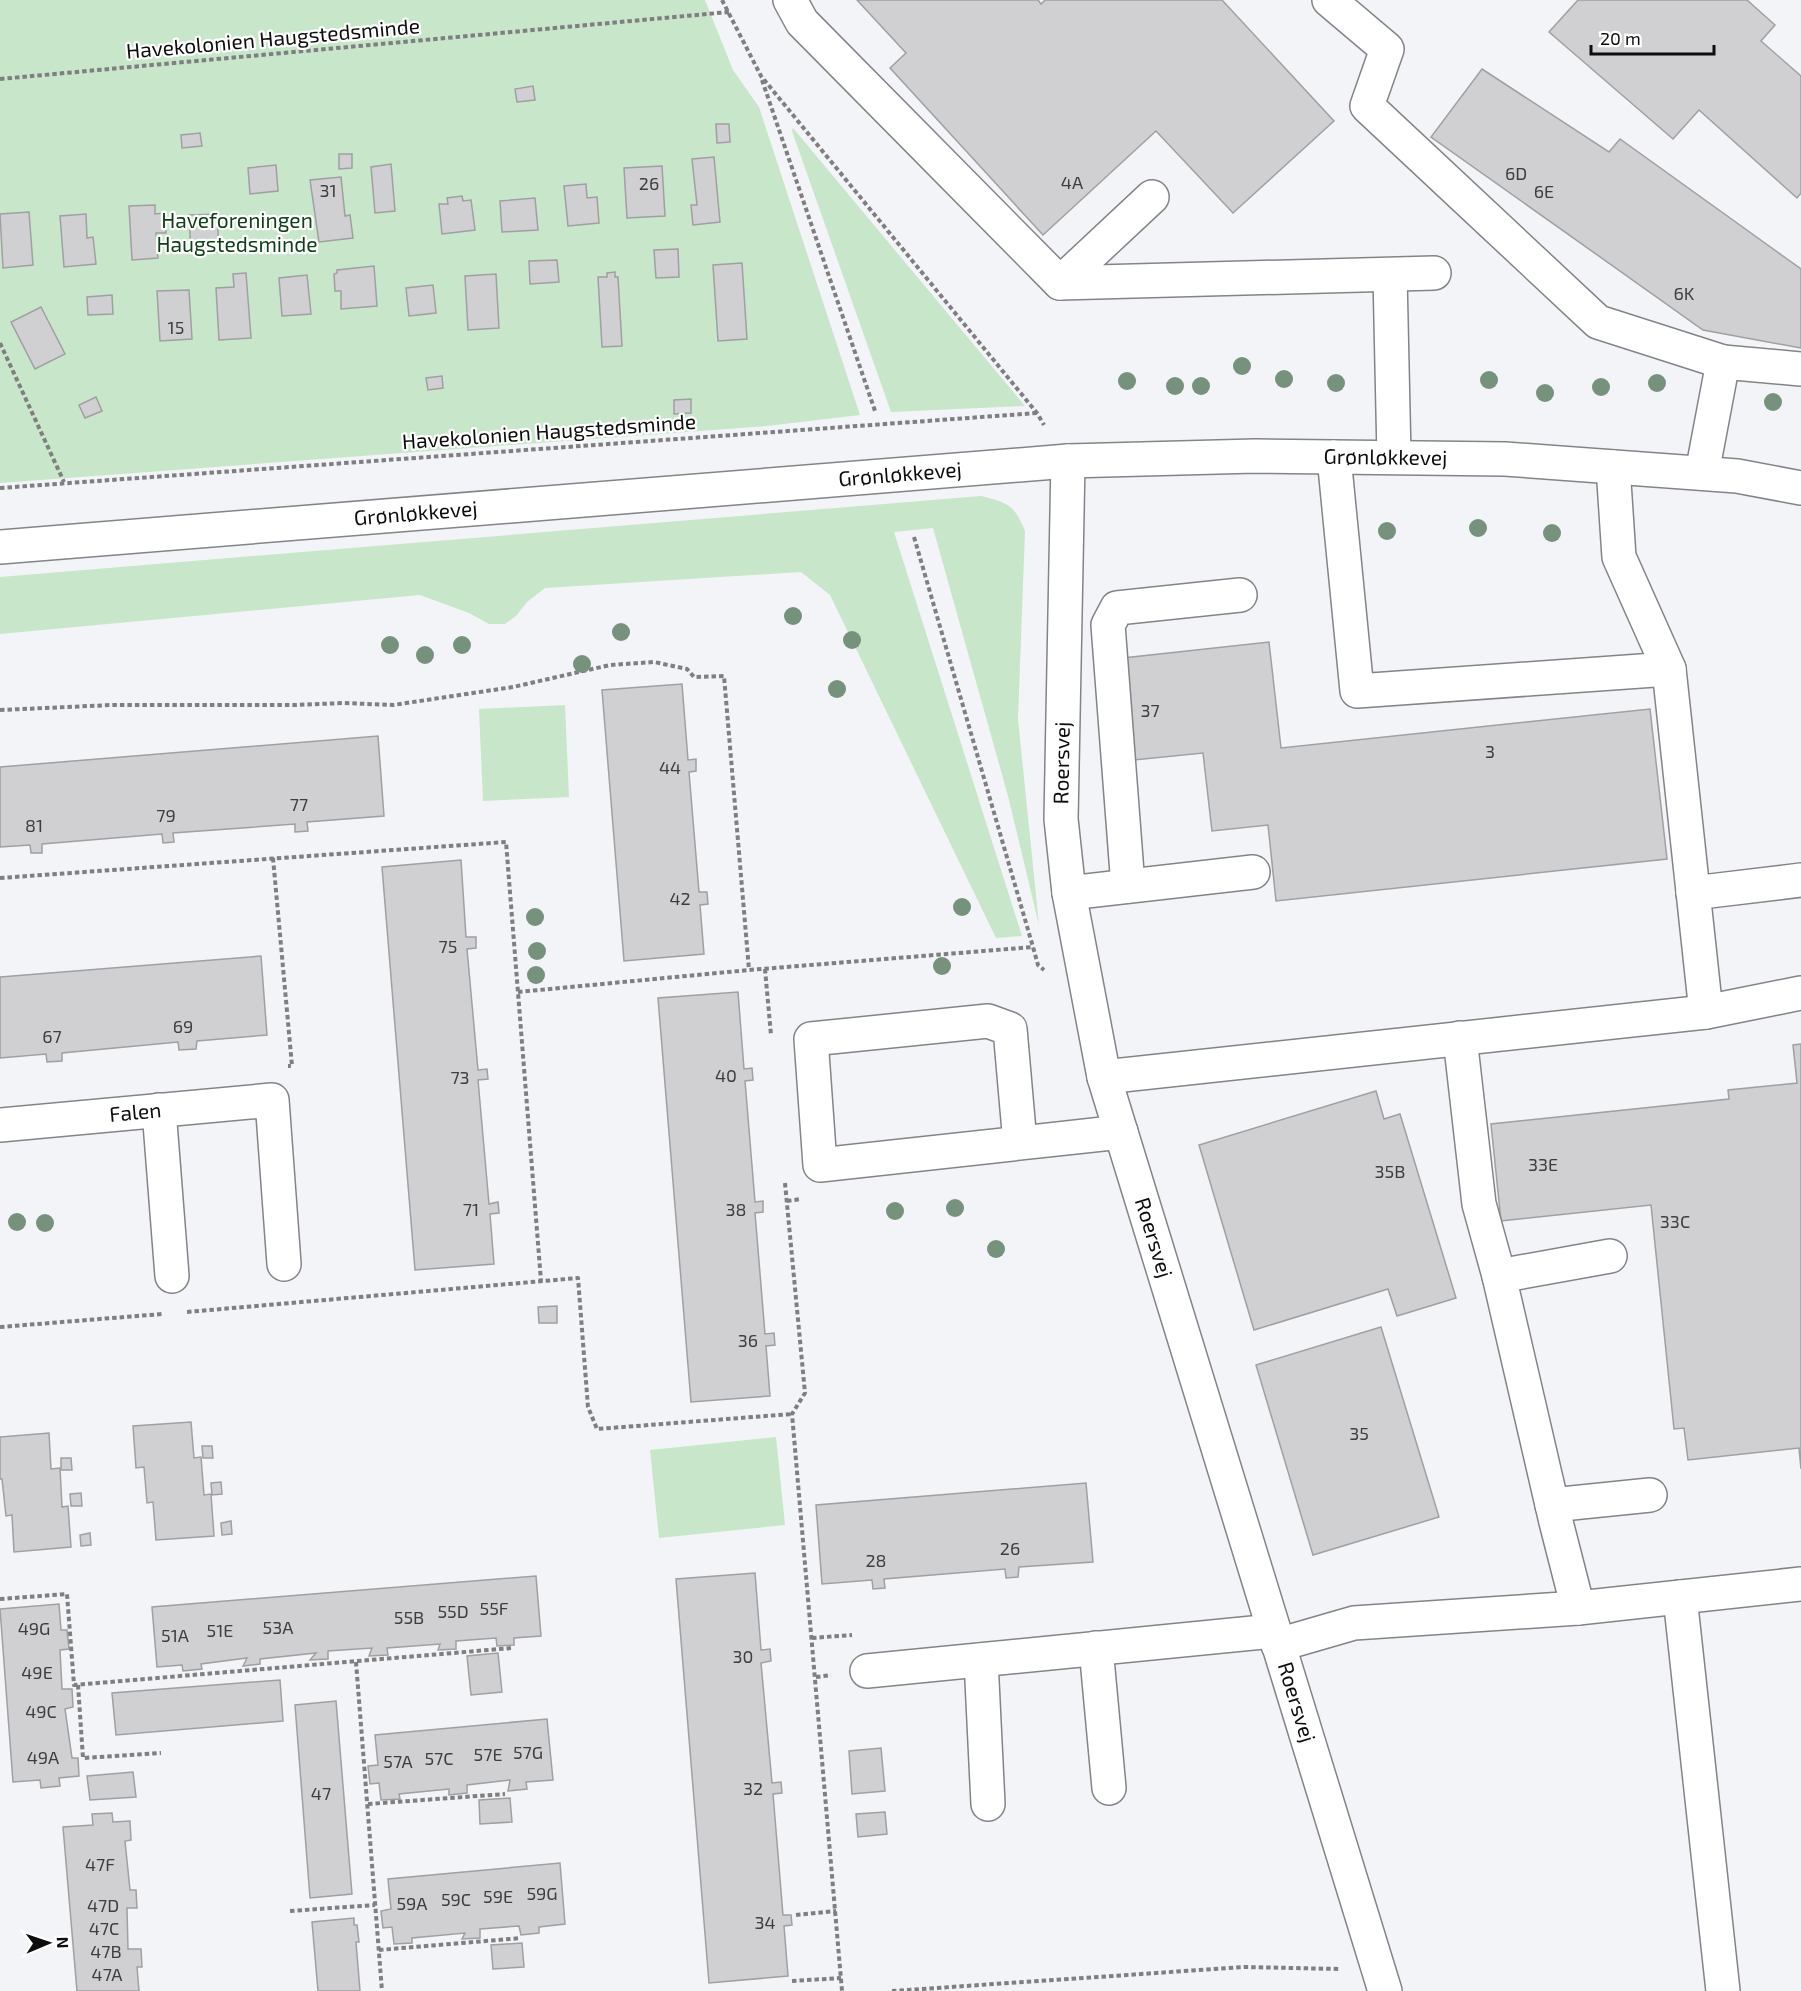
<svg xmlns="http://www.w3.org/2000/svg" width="1801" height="1991" font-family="'Exo 2',sans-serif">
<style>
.green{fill:#c8e6c9}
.building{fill:#d0cfd2;stroke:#a09fa2;stroke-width:1.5}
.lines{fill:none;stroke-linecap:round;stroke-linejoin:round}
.minor-casing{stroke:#838487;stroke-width:36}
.path{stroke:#7f7f81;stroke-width:4;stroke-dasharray:4.5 3;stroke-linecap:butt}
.minor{stroke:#fff;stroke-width:33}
.tree{fill:#76917c}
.labels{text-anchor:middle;stroke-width:4.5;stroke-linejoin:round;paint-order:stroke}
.number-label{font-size:18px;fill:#3e3e3f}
.street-label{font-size:21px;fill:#0d0d0e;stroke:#fff}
.park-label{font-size:21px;fill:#0f4017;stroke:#fff}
</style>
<rect width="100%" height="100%" fill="#f3f4f7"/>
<g class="green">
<path d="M0,0H705L733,70L759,107L860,415L767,426L0,483Z"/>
<path d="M793,128L1025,406L891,412L792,131Z"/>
<path d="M981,496C1008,503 1014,504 1025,531L1018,719L1039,925L1008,796L933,528L894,532L1022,936L996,938L830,595L801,572L545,588L527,602L516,616L505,624H489L469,613L420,595L0,634V577Z"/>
<path d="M565,705L569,797L483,801L479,709Z"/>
<path d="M776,1437L785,1525L659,1538L650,1450Z"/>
</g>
<g class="building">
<path d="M857,0H1038L1041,4L1045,0H1222L1334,121L1233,213L1156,131L1043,235L890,68L906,53Z"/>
<path d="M1578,0H1747L1775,25L1761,41L1801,76V193L1797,198L1699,110L1673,139L1549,32Z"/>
<path d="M1482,69L1609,152L1620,139L1801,269V348L1703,330L1431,137Z"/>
<path d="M533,86L535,100L517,102L515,89Z"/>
<path d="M716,124H729L730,142L717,143Z"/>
<path d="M200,133L202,146L182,148L181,135Z"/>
<path d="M339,154H352V168L339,169Z"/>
<path d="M714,157L720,222L693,225L691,205H697L692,159Z"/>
<path d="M391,164L395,211L375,213L371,167Z"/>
<path d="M276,165L278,191L250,194L248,168Z"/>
<path d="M662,166L665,216L627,218L624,168Z"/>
<path d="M341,177L345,216L350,215L353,238L319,242L310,180Z"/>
<path d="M586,184L587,198L597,197L599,223L568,226L564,186Z"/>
<path d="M462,196L463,201L471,200L475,230L442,234L439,204H448L447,198Z"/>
<path d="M535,198L538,230L502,232L500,201Z"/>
<path d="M155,205V214L165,213L166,233H156L158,258L132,260L129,206Z"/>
<path d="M29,212L33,265L3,268L0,214Z"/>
<path d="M86,214L87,238L93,237L96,264L64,267L60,216Z"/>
<path d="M217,214L219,252L191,253L189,215Z"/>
<path d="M678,249L679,277L656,278L654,250Z"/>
<path d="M557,260L559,282L530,284L529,261Z"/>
<path d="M742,263L747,339L718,341L713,265Z"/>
<path d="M374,266L377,306L341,309V291H335L334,274L337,273V270Z"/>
<path d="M615,272V277H618L622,346L602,347L598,277H607V273Z"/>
<path d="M246,273L251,338L219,340L216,288L234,287L233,274Z"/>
<path d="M496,274L499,328L468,330L465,276Z"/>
<path d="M307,275L311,314L282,316L279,278Z"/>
<path d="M433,285L436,313L409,316L406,288Z"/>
<path d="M189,290L192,339L160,341L157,291Z"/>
<path d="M112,295L113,314L88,315L87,297Z"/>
<path d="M41,307L65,354L35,369L11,322Z"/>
<path d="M442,376L443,388L428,390L426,378Z"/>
<path d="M96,397L102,411L85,418L79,405Z"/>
<path d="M691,399V413L674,414V400Z"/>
<path d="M1269,642L1281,748L1650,709L1667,859L1276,901L1268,825L1212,831L1203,753L1134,760L1123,658Z"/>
<path d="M682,684L688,760L696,759V771L689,772L699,892H707L708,904L700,905L704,954L624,961L602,690Z"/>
<path d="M378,736L384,816L307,822L308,831L295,832V824L173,833L174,842L163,843L162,834L42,844V853H31L30,845L0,847V767Z"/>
<path d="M461,860L466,937H476V948L467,949L478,1070L487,1069L488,1079L478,1080L489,1204L498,1202L499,1213L490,1214L494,1264L415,1270L382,867Z"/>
<path d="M261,956L267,1035L197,1041L196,1049L179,1050L178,1042L62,1053V1061L47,1062L46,1054L0,1058V977Z"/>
<path d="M738,992L744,1069L752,1068L753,1080L745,1081L755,1202L763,1201V1212L755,1213L765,1334L774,1333L775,1345L766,1346L770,1396L691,1402L658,998Z"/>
<path d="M1801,1044V1469L1799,1448L1688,1460L1684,1428L1674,1429L1651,1205L1501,1221L1491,1124L1729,1099L1728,1090L1797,1083L1793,1045Z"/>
<path d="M1376,1091L1384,1119L1400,1114L1456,1298L1397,1316L1388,1289L1254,1330L1199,1145Z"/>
<path d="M557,1306V1323H539L538,1307Z"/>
<path d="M1381,1327L1439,1517L1313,1555L1256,1365Z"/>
<path d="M191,1422L194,1458L201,1457L204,1495L211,1494L214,1536L156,1540L153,1502L147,1503L144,1467L136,1468L133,1426Z"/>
<path d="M49,1433L51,1469L60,1468L62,1507L68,1506L71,1547L14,1552L12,1515L6,1516L2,1479H0V1437Z"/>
<path d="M202,1446H212L213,1458H203Z"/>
<path d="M61,1458H71L72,1470H61Z"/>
<path d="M221,1482L222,1494L212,1495L211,1483Z"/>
<path d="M1086,1483L1093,1562L1019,1567L1018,1577L1006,1578L1005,1569L884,1579L885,1588L873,1589L872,1580L822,1584L816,1505Z"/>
<path d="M81,1493L82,1506H71L70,1494Z"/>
<path d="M231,1521L232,1534L222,1535L221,1523Z"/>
<path d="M90,1533L91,1545L81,1546L80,1535Z"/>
<path d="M755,1573L761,1650L770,1649L771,1661L761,1663L772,1783L781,1782L782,1793L773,1794L783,1915H791L792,1925L784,1926L788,1976L709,1983L676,1579Z"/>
<path d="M536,1576L541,1636L514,1638V1645L497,1646L496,1638L456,1641V1649L438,1650L440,1644L387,1648L388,1655L369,1656L372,1648L328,1651V1659L310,1660L316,1653L260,1659V1664L243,1666L247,1658L201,1664L202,1669L183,1671L182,1665L157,1667L152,1607Z"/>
<path d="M59,1604L61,1630H67L69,1649L60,1650L62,1689H72L73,1707L65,1709L72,1758H78L79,1776L59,1778L60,1786L41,1788L40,1780L13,1782L0,1609Z"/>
<path d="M498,1653L502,1692L471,1695L467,1656Z"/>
<path d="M280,1680L283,1721L116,1735L112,1693Z"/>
<path d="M336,1701L352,1894L310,1898L295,1705Z"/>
<path d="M547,1719L553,1780L526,1782L527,1789L508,1791L510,1780L467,1785V1793L449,1795V1789L399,1794L400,1799L381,1800L379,1783L370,1784L368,1766L378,1765L375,1735Z"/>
<path d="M881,1748L885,1791L852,1794L849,1751Z"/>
<path d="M133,1772L136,1797L90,1800L87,1776Z"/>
<path d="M510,1798L512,1822L480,1824L479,1800Z"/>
<path d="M885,1812L887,1834L858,1837L856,1814Z"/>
<path d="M112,1813L113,1822L130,1821L131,1840L125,1841L130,1890H136L137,1908H127L128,1949H141L142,1967H137L139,1991H77L63,1827L93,1825L92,1814Z"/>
<path d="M560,1863L565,1924L539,1927V1933L521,1935L519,1926L480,1929V1938L462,1939L465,1933L412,1938V1943L394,1944L392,1927L383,1928L381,1911L391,1909L388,1879Z"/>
<path d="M354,1918V1925H357L359,1942H356L360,1991H318L312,1922Z"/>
<path d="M522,1943L524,1967L493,1969L491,1945Z"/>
</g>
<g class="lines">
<defs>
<g id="minor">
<path d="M790,0L802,22L1060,283"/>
<path d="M1329,0L1387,49L1367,106L1598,322L1723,362"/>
<path d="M1152,197L1060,283L1434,273"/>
<path d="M1390,275L1394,457"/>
<path d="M1334,457L1357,691L1669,669"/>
<path id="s1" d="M1068,461L1061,819L1069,893L1104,1077L1385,1991"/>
<path d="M1613,467L1619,557L1669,669L1706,1012"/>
<path d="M1702,473L1723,362L1801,369"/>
<path id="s2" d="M0,547L1068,461L1255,456L1505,459L1737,476L1801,488"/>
<path d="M1128,886L1108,625L1117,608L1240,595"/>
<path d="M1069,893L1253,872"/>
<path d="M1693,893L1801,880"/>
<path d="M1460,1038L1479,1204L1499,1276L1556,1522L1578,1608"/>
<path d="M1104,1077L1706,1012L1801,993"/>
<path d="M159,1110L172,1276"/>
<path id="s3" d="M0,1125L272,1100L284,1264"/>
<path d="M1020,1143L1010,1029L988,1021L811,1039L820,1165L1121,1132"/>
<path d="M1499,1276L1610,1256"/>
<path d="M1552,1505L1650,1495"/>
<path d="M1680,1597L1723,1991"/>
<path d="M1278,1645L1354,1623L1578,1608L1801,1584"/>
<path d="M1096,1648L1109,1788"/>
<path d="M981,1660L988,1804"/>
<path d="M867,1671L1273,1631"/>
</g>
</defs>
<use href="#minor" class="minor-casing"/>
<g class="path">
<path d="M722,0L761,76L1037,413L1044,425"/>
<path d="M0,79L729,12"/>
<path d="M762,80L875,411"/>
<path d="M0,343L64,482"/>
<path d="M0,488L1037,413"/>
<path d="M914,537L1033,947L1038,965L1044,970"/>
<path d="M0,710L112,705H294L344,703L393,705L513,687L610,665L654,662L687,669L694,677L724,676L749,970"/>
<path d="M273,858L292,1066H288"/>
<path d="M0,878L506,842L541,1281"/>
<path d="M765,969L771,1035"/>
<path d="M518,992L749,970L1033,947"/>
<path d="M785,1183L805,1393L792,1414L842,1991"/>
<path d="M787,1201L801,1199"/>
<path d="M187,1312L578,1278L588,1407L597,1429L792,1414"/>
<path d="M0,1327L162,1314"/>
<path d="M0,1599L67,1594L74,1685L512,1648"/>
<path d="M812,1638L852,1635"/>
<path d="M356,1662L382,1991"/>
<path d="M816,1677L831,1675"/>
<path d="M78,1685L83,1758L161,1753"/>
<path d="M368,1804L505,1794"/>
<path d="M290,1911L375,1905"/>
<path d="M796,1915L836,1911"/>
<path d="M379,1950L521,1938"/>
<path d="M792,1981L841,1978"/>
<path d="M892,1991L1244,1967L1340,1969"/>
</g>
<use href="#minor" class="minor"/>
</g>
<g class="tree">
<circle cx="1242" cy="366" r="9"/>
<circle cx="1284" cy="379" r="9"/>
<circle cx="1489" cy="380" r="9"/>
<circle cx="1127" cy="381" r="9"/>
<circle cx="1336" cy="383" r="9"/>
<circle cx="1657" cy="383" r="9"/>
<circle cx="1175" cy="386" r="9"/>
<circle cx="1201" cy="386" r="9"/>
<circle cx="1601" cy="387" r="9"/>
<circle cx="1545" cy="393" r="9"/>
<circle cx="1773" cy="402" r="9"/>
<circle cx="1478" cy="528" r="9"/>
<circle cx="1387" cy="531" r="9"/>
<circle cx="1552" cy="533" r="9"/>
<circle cx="793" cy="616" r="9"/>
<circle cx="621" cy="632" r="9"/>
<circle cx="852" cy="640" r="9"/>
<circle cx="390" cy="645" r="9"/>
<circle cx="462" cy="645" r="9"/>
<circle cx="425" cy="655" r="9"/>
<circle cx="582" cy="664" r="9"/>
<circle cx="837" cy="689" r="9"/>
<circle cx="962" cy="907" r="9"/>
<circle cx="535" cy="917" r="9"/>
<circle cx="537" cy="951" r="9"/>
<circle cx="942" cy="966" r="9"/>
<circle cx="536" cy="975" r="9"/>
<circle cx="955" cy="1208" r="9"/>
<circle cx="895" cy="1211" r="9"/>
<circle cx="17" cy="1222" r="9"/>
<circle cx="45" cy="1223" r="9"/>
<circle cx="996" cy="1249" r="9"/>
</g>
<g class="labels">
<g class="number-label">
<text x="1516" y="180">6D</text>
<text x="1072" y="189">4A</text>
<text x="649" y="190">26</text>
<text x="328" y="197">31</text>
<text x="1544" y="198">6E</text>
<text x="1684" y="300">6K</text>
<text x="176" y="334">15</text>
<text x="1150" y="717">37</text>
<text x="1490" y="758">3</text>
<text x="670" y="774">44</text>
<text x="299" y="811">77</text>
<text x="166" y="822">79</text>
<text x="34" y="832">81</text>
<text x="680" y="905">42</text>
<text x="448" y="953">75</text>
<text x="183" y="1033">69</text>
<text x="52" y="1043">67</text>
<text x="726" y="1082">40</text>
<text x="460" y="1084">73</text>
<text x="1543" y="1171">33E</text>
<text x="1390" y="1178">35B</text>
<text x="471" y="1216">71</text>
<text x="736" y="1216">38</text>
<text x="1675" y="1228">33C</text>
<text x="748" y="1347">36</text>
<text x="1359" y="1440">35</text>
<text x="1010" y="1555">26</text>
<text x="876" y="1567">28</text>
<text x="494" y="1615">55F</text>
<text x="453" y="1618">55D</text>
<text x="409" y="1624">55B</text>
<text x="278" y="1634">53A</text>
<text x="34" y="1635">49G</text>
<text x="220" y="1637">51E</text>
<text x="175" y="1642">51A</text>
<text x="743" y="1663">30</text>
<text x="37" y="1679">49E</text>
<text x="41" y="1718">49C</text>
<text x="528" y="1759">57G</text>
<text x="488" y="1761">57E</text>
<text x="43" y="1764">49A</text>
<text x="439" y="1765">57C</text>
<text x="398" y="1768">57A</text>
<text x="753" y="1795">32</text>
<text x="321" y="1800">47</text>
<text x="100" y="1871">47F</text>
<text x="542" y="1900">59G</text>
<text x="498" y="1903">59E</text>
<text x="456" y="1906">59C</text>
<text x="412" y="1910">59A</text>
<text x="103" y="1912">47D</text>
<text x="765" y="1929">34</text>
<text x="104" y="1935">47C</text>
<text x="106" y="1958">47B</text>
<text x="107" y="1981">47A</text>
</g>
<g class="street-label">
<text transform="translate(273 39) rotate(-5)" y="7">Havekolonien Haugstedsminde</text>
<text transform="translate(549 432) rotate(-4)" y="7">Havekolonien Haugstedsminde</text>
<text dy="7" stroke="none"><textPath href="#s2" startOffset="1389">Grønløkkevej</textPath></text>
<text dy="7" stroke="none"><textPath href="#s2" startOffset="903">Grønløkkevej</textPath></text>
<text dy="7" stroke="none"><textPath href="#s2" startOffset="417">Grønløkkevej</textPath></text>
<text transform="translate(1062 763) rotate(-89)" y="7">Roersvej</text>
<text dy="7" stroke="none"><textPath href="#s3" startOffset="136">Falen</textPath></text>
<text dy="7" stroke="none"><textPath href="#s1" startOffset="788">Roersvej</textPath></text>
<text dy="7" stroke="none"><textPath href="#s1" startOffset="1274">Roersvej</textPath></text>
</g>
<g class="park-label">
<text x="237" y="228">Haveforeningen<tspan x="237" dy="24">Haugstedsminde</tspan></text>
</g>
</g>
<g transform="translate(48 1943) rotate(88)" stroke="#ffffff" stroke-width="4.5" paint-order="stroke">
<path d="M0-4.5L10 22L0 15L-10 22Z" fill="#0d0d0e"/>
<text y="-9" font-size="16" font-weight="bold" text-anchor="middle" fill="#0d0d0e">N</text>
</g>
<path d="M1591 45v9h123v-9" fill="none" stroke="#0d0d0e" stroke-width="3"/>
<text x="1600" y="45" font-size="18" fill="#0d0d0e" stroke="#ffffff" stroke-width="4.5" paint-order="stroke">20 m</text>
</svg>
